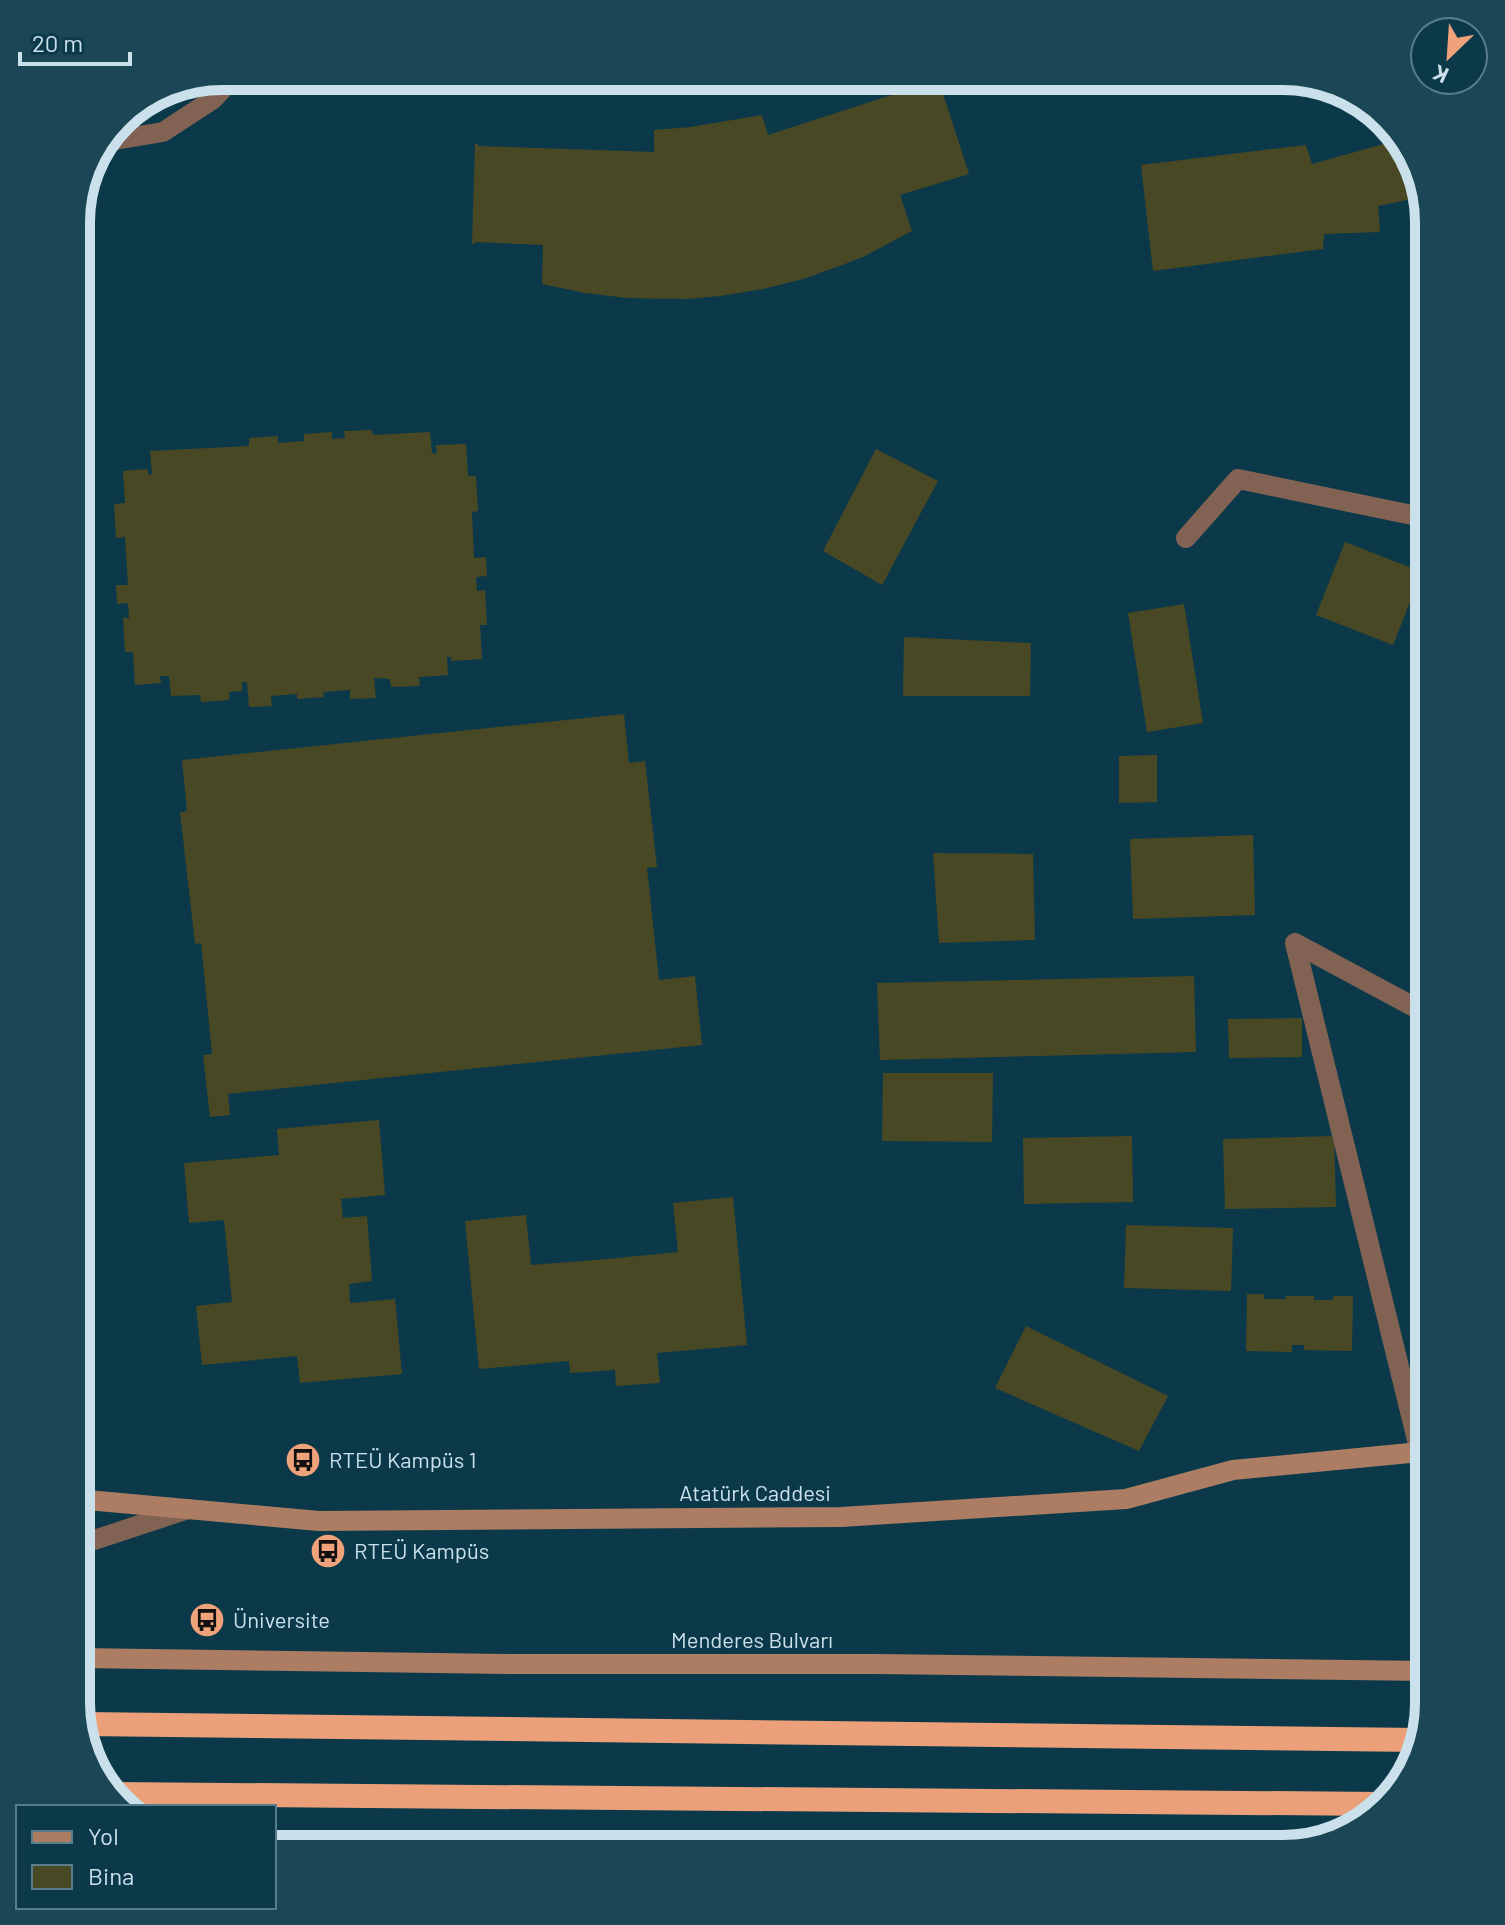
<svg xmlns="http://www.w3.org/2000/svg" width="1505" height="1925" font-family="Barlow,sans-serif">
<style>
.building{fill:#494824}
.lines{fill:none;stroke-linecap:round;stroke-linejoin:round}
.street{stroke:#816253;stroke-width:20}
.secondary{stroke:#ac7c63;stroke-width:20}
.highway{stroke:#eba07a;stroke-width:24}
.labels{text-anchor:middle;stroke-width:7;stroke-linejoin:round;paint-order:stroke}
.poi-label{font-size:22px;fill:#cae0ea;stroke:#0c3949;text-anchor:start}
.street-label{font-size:22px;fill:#cae0ea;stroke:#0c3949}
.rim{fill:none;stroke:#cae0ea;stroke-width:10}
</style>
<rect width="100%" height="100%" fill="#0c3949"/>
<g class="building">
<path d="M938,78L969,174L900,195L912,231L863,257L837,267L803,279L763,289L720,296L686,299L627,298L585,293L542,284L543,245L475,242V244H472L475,144H478V146L654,152V130L691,127L762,115L768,135L935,81V79Z"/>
<path d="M1402,139L1405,141L1428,219L1423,221L1417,198L1378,206L1380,232L1324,234L1323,249L1153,271L1141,165L1306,145L1312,164Z"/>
<path d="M372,430L373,435L430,432L432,453L437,454L436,445L466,444L468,476H476L478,511L472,512L474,558L486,557L487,576L476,577L477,591L485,590L487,625H480L482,659L451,661V657H447L448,675L419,677L420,686L391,687L390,679L374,678L376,698L350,699V690L323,692L324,697L297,699V694L271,696L272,706L249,707L247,682H242V691L229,692V700L201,702L200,695L171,696L169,676H160L161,683L135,685L133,652H125L123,618H129L128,603L117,604L116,585H128L125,537L116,538L114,504L125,503L123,471L148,469V475L152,474L150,451L249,446V438L278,436V443L304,441V434L332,432V439L345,438L344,431Z"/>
<path d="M876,449L938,481L882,585L823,551Z"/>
<path d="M1345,542L1422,572L1393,645L1316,615Z"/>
<path d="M1184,604L1203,723L1147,732L1128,613Z"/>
<path d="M904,637L1031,643L1030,696H903Z"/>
<path d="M624,714L629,763L645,761L657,867L647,868L659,980L695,976L702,1045L228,1094L230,1115L210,1117L203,1055L212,1054L201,943L195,944L180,812L187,811L182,760Z"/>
<path d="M1157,755V802L1119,803V756Z"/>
<path d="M1253,835L1255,915L1133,919L1130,839Z"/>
<path d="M933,853L1033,854L1035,940L939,943Z"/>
<path d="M1194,976L1196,1052L880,1060L877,983Z"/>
<path d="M1302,1018V1057L1229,1058L1228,1019Z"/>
<path d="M883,1073H993L992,1142L882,1141Z"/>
<path d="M379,1120L385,1195L341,1199L343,1218L367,1216L372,1281L349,1284L350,1303L395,1299L402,1374L300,1383L297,1356L202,1365L196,1306L232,1302L224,1220L189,1223L184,1163L279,1155L277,1129Z"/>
<path d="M76,1126H78L93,1282L76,1283Z"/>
<path d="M1132,1136L1133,1202L1024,1204L1023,1138Z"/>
<path d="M1334,1136L1336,1207L1225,1209L1223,1139Z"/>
<path d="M733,1197L747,1345L657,1353L660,1383L616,1386L615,1370L570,1373L569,1361L479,1369L465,1221L526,1215L531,1265L607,1259L678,1252L673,1203Z"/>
<path d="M1126,1225L1233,1228L1231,1291L1124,1288Z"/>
<path d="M1247,1294H1264V1299H1286V1296H1314V1300H1333V1296H1353L1352,1351L1304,1350V1345H1292V1352L1246,1351Z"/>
<path d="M1026,1326L1168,1396L1139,1451L995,1388Z"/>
</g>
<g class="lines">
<g class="street">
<path d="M103,142L163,132L212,100L235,76"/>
<path d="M1186,538L1238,479L1417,516L1429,503"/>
<path d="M1420,1452L1295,943L1429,1015"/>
<path d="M76,1546L188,1509"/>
</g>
<g class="secondary">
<path d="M76,1499L319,1521L841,1517L1126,1499L1233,1470L1420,1452L1429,1455"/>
<path d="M76,1658L507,1664H876L1429,1671"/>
</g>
<g class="highway">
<path d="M82,1724L1419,1740"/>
<path d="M112,1794L1383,1804"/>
</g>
</g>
<defs>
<symbol id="bus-disc" viewBox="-11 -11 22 22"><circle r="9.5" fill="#f0a27a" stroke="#0c3949"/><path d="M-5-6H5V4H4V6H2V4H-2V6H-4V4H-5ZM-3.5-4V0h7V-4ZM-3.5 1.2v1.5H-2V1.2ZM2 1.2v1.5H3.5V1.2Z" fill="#111"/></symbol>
</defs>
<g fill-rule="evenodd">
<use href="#bus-disc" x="283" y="1440" width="40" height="40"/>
<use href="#bus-disc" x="308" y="1531" width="40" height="40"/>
<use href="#bus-disc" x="187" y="1600" width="40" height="40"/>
</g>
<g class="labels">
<g class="poi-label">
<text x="329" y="1468">RTEÜ Kampüs 1</text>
<text x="354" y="1559">RTEÜ Kampüs</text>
<text x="233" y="1628">Üniversite</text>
</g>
<g class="street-label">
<text x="755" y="1501">Atatürk Caddesi</text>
<text x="752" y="1648">Menderes Bulvarı</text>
</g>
</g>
<path d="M0 0H1505V1925H0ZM222 90H1283A132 132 0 0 1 1415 222V1703A132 132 0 0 1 1283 1835H222A132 132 0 0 1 90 1703V222A132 132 0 0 1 222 90Z" fill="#1b4656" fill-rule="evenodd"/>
<path class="rim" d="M222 90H1283A132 132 0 0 1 1415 222V1703A132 132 0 0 1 1283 1835H222A132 132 0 0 1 90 1703V222A132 132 0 0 1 222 90Z"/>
<rect x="16" y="1805" width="260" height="104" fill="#0c3949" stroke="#587c89" stroke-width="2"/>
<rect x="32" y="1831" width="40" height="12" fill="#ac7c63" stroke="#587c89" stroke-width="2"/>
<text x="88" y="1845" font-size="24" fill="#cae0ea">Yol</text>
<rect x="32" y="1865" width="40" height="24" fill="#494824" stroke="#587c89" stroke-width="2"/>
<text x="88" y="1885" font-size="24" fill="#cae0ea">Bina</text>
<g transform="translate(1449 56) rotate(205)"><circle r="38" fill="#0c3949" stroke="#587c89" stroke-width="2"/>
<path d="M0-6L14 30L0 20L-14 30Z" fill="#f0a27a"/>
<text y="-12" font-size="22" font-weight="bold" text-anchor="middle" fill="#cae0ea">K</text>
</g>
<path d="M20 52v12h110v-12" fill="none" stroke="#cae0ea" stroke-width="4"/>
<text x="32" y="52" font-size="24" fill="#cae0ea" stroke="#0c3949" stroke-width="6" paint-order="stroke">20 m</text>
</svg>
